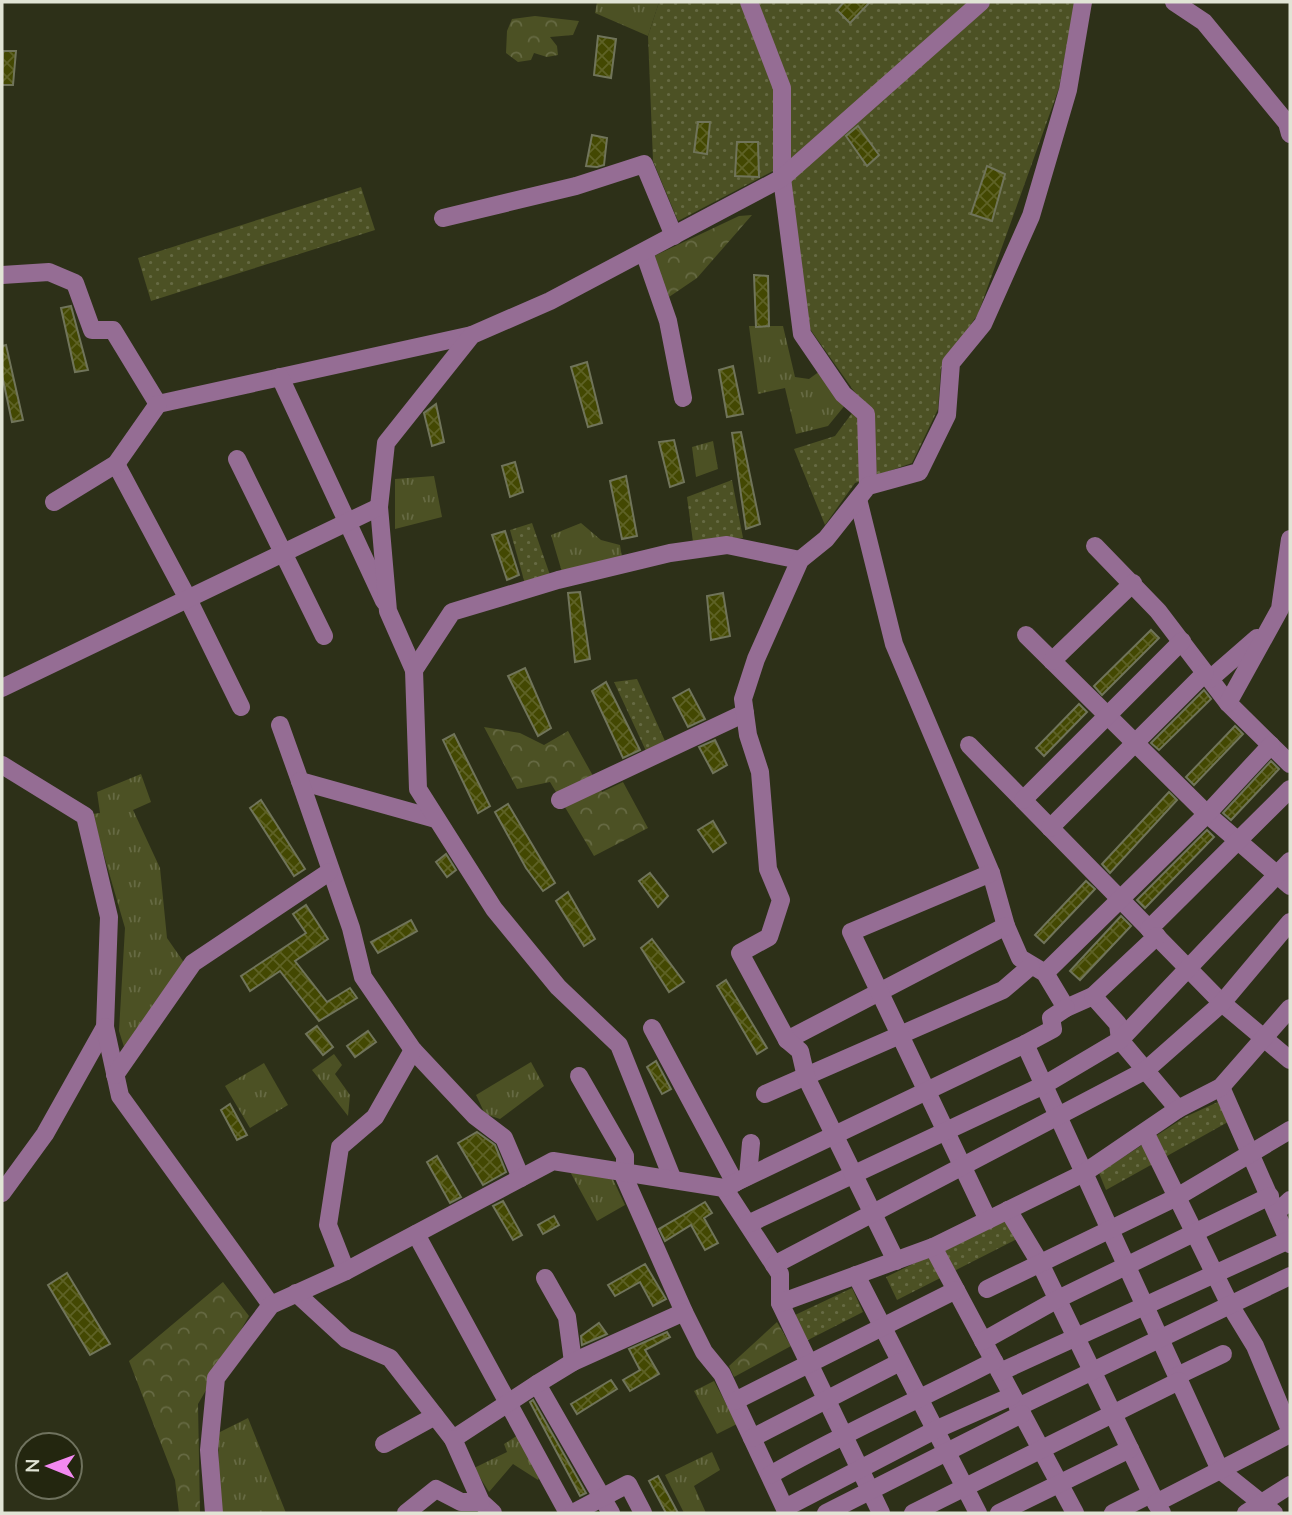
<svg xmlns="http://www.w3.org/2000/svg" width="1292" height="1515" font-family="Mulish,sans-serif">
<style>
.grass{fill:url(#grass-tufts)}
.forest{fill:url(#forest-crowns)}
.garden{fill:url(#garden-dots)}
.building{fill:url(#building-cross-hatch);stroke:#70745a;stroke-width:2}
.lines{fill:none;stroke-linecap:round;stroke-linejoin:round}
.minor{stroke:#956d94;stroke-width:18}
</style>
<defs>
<pattern id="grass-tufts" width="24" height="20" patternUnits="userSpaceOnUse" patternTransform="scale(1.75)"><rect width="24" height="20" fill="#4c5124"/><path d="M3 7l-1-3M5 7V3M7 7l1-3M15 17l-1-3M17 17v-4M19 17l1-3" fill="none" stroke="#666a43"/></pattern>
<pattern id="forest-crowns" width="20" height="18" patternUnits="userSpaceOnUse" patternTransform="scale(1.75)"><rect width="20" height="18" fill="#4c5124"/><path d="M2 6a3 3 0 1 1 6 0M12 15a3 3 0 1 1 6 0" fill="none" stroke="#666a43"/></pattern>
<pattern id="garden-dots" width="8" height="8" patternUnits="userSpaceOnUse" patternTransform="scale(1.75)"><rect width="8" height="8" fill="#4c5124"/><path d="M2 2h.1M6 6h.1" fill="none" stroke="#666a43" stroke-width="1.8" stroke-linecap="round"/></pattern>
<pattern id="building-cross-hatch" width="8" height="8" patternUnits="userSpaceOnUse" patternTransform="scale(1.75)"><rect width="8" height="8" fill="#434802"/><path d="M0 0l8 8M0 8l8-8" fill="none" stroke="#5e6226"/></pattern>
</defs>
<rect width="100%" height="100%" fill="#2d3018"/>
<g class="grass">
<path d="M597,2H659L648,36L595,13Z"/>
<path d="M749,326H783L795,377L809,379L820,371L846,404L828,426L796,434L785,388L758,394Z"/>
<path d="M713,441L718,469L696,477L692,447Z"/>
<path d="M434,476L442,517L395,529V479Z"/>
<path d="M581,523L601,540L620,545L622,558L562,572L551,535Z"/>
<path d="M141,774L151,802L133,810L160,868L167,938L185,964L125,1050L119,1031L125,928L92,814L100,813L97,792Z"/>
<path d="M334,1054L342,1065L335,1074L350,1095L348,1116L312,1070Z"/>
<path d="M531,1062L544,1086L500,1119L485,1114L476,1095Z"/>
<path d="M264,1063L288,1105L250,1128L225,1086Z"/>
<path d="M568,1168L611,1175L625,1205L597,1221Z"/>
<path d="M714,1381L737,1424L717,1434L694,1391Z"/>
<path d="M248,1418L286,1513H220L218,1433Z"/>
<path d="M518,1435L541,1474L538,1480L513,1464L489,1492L474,1468L507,1452L504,1444Z"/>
<path d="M712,1452L720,1470L694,1486L706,1513H684L665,1475Z"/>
</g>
<g class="forest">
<path d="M535,16L579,21L573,35L550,37L557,46L558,55L547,57L534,53L531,60L518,62L506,53L507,31L512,19Z"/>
<path d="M752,215L697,278L669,297L652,257L739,216Z"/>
<path d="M484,727L520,733L544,745L568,731L602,792L623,782L648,828L594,856L550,782L517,789Z"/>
<path d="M223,1282L249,1316L198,1404L200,1512L179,1513L175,1480L129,1361Z"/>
<path d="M777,1322L791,1346L734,1377L729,1366Z"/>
</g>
<g class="garden">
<path d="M659,2H1075L1059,88L978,314L941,368L938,409L912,463L855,483L825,525L794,449L835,436L861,401L810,329L775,170L678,221L653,161L648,36Z"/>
<path d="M361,187L375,230L151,301L138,258Z"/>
<path d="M732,480L743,538L693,542L687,497Z"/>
<path d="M532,523L550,575L525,584L510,530Z"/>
<path d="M637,679L665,741L646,751L614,682Z"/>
<path d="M1220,1101L1228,1122L1106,1190L1099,1173L1185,1117Z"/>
<path d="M1002,1221L1011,1222L1019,1238L897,1300L886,1277Z"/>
<path d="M852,1288L863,1312L806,1341L795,1315Z"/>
</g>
<g class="building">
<path d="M844,2H870L850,23L837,10Z"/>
<path d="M598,36L616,39L611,78L594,75Z"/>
<path d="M3,51H16L13,85H2Z"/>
<path d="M698,122H710L707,154L694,152Z"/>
<path d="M858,126L879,155L867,166L846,136Z"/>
<path d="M592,135L607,138L604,165L597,167L586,166Z"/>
<path d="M737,142H758L759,177L735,176Z"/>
<path d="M987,166L1005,174L992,221L971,214Z"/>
<path d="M754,275L768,276L769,326L756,327Z"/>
<path d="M71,306L88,370L75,372L61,308Z"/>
<path d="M6,345L23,420L12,422L2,375V346Z"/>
<path d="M587,362L602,423L588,427L571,367Z"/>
<path d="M733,366L743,414L727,417L719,370Z"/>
<path d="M436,404L444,442L432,446L424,413Z"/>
<path d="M741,432L760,524L746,529L732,433Z"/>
<path d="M674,440L684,482L670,487L659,442Z"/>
<path d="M515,462L523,492L510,497L502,466Z"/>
<path d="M626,476L637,536L622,539L610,481Z"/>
<path d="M505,531L519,575L507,580L492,535Z"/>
<path d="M580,592L590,659L575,662L568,593Z"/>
<path d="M723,593L730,636L711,640L707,596Z"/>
<path d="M1151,630L1159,638L1102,695L1094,686Z"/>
<path d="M525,668L551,728L538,736L508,676Z"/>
<path d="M606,682L640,750L623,758L592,691Z"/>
<path d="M689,689L705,719L688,727L673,698Z"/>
<path d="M1204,690L1211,699L1159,750L1151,743Z"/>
<path d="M1079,704L1087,712L1044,756L1036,748Z"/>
<path d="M1235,726L1243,734L1194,785L1186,777Z"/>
<path d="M454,734L490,806L478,813L443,740Z"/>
<path d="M715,740L727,765L713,773L699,747Z"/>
<path d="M1271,761L1279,769L1231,820L1223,813Z"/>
<path d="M1169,792L1177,800L1110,873L1102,864Z"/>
<path d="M261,800L305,869L294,876L250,808Z"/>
<path d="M508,804L555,883L543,891L526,868L495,812Z"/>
<path d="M713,821L726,843L713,852L698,830Z"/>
<path d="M1207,830L1214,837L1145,908L1137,900Z"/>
<path d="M446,854L456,870L447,877L436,862Z"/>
<path d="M650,873L668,896L658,907L639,881Z"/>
<path d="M1086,881L1095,889L1044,943L1035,935Z"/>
<path d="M568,892L595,939L584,946L556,901Z"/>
<path d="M306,905L328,939L295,961L327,1002L350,988L357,998L319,1021L280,971L250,991L241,976L306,933L293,914Z"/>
<path d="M1121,916L1131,926L1080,980L1070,971Z"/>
<path d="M411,920L417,931L378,953L371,942Z"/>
<path d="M652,939L684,982L669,992L641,948Z"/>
<path d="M726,980L767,1048L757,1054L717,986Z"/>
<path d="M317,1026L333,1047L323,1055L306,1034Z"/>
<path d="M368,1031L376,1042L355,1057L347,1046Z"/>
<path d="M656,1061L671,1089L662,1094L647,1067Z"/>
<path d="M230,1104L247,1135L237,1140L221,1110Z"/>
<path d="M477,1132L495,1145L506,1172L483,1185L458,1143Z"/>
<path d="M437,1156L461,1197L450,1203L427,1162Z"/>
<path d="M503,1201L522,1235L513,1240L493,1206Z"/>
<path d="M705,1202L712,1213L704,1218L718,1243L705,1250L691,1225L665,1241L659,1229Z"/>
<path d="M554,1216L559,1225L543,1234L538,1225Z"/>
<path d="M645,1264L666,1299L653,1306L640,1282L615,1296L608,1285Z"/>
<path d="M67,1273L110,1344L90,1355L48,1285Z"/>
<path d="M599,1323L607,1334L582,1345L581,1336Z"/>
<path d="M667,1332L670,1337L645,1350L659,1374L630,1391L623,1380L640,1370L629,1349Z"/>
<path d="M611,1380L617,1389L577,1414L571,1404Z"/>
<path d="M533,1400L586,1493L580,1496L530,1402Z"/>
<path d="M658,1476L678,1513H666L649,1481Z"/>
</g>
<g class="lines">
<g class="minor">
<path d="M749,2L782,88V178L802,334L843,394L866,414L868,486"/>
<path d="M1174,2L1204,22L1287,123L1290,134"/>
<path d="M443,218L576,186L644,164L674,236"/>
<path d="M644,252L668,321L683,398"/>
<path d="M2,275L49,272L75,283L92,330H113L158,404L472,335"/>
<path d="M280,377L384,601"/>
<path d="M237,459L324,636"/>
<path d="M116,464L188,599L241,707"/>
<path d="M858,499L894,644L991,873L1006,926L1020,958L1045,973L1066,1008L1093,996L1118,1024L1120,1040L1178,1109"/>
<path d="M54,502L116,464L158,404"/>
<path d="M1095,546L1158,611L1228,703L1290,764"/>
<path d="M1026,635L1207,814L1290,886"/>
<path d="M1052,661L1133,583"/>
<path d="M414,670L388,611L379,507L386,443L472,335L550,301L782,178L981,2"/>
<path d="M1210,679L1257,638"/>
<path d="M2,688L379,507"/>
<path d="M1228,703L1280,609L1290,539"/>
<path d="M280,725L300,781L436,819"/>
<path d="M969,745L1222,1003L1290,1060"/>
<path d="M2,765L85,816L109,917L105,1027L45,1134L2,1193"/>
<path d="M300,781L351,928L363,977L413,1050L475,1116L504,1138L521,1178"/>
<path d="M560,800L745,713"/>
<path d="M1023,800L1182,641"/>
<path d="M1050,828L1205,673"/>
<path d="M1149,929L1290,789"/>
<path d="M1045,973L1207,814L1271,745"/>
<path d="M1093,996L1157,936"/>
<path d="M105,1027L120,1096L271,1305"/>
<path d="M652,1028L735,1183"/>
<path d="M787,1040L1006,926"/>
<path d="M1025,1044L1220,1470L1274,1513"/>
<path d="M115,1075L193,963L329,872"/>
<path d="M579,1076L625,1156V1172"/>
<path d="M1221,1087L1290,1244"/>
<path d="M765,1094L1003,990L1031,966"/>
<path d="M1145,1132L1230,1305L1255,1346L1290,1430"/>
<path d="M751,1143L748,1176L724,1188L780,1274V1303L881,1513"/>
<path d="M622,1172L684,1312L704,1352L722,1374L787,1513"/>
<path d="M673,1180L619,1045L558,987L494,909L418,789L414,670L452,612L558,580L670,553L727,545L800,560"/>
<path d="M1008,1210L1040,1263L1156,1503"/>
<path d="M1277,1212L1290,1200"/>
<path d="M988,1220L851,932L991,873"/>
<path d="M748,1224L1044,1085L1120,1040L1290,861"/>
<path d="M416,1234L568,1513"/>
<path d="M933,1247L1075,1513"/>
<path d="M896,1261L806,1077L800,1051L787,1040L740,953L769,937L781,900L768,869L760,772L748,735L743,699L756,659L800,560L826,539L868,486L919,472L947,415L951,363L983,324L1031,216L1068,90L1083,2"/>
<path d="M774,1265L1146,1070L1222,1003L1290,922"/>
<path d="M346,1271L328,1225L340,1147L375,1117L413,1050"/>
<path d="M856,1275L978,1513"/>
<path d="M545,1278L567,1317L573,1362"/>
<path d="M987,1289L1177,1197L1290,1130"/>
<path d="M296,1293L346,1339L390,1358L453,1439L537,1384L611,1513"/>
<path d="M780,1303L933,1247L1084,1173L1178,1109L1221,1087L1290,1008"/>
<path d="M983,1341L1058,1299L1270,1196"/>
<path d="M1000,1372L1289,1240"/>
<path d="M1177,1376L1223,1354"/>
<path d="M537,1384L573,1362L684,1312"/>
<path d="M735,1401L956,1290"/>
<path d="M1018,1407L1290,1276"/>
<path d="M752,1438L900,1362"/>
<path d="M453,1439L481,1502L493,1513"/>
<path d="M384,1444L435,1416"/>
<path d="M770,1475C843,1433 919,1400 994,1361"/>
<path d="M785,1508L935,1430L1012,1396"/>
<path d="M214,1513L209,1450L216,1378L271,1305L346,1271L553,1161L724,1188L1025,1044L1053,1029L1051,1018L1066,1008"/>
<path d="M406,1513L436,1489L461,1502H481"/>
<path d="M573,1513L628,1484L643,1513"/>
<path d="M826,1513L1022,1414"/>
<path d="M913,1513L1179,1381"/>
<path d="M999,1513L1130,1449"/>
<path d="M1113,1513L1151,1494"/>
<path d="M1162,1513L1156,1503L1290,1434"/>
<path d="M1246,1513L1290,1485"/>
</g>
</g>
<rect width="1292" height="1515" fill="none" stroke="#e1e4d5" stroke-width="7"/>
<g transform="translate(49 1466) rotate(271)"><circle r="33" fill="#23260f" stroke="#6f725e" stroke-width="2"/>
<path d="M0-5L12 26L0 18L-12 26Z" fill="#f389f1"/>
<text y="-10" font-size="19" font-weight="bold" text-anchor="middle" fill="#e1e4d5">N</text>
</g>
</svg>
